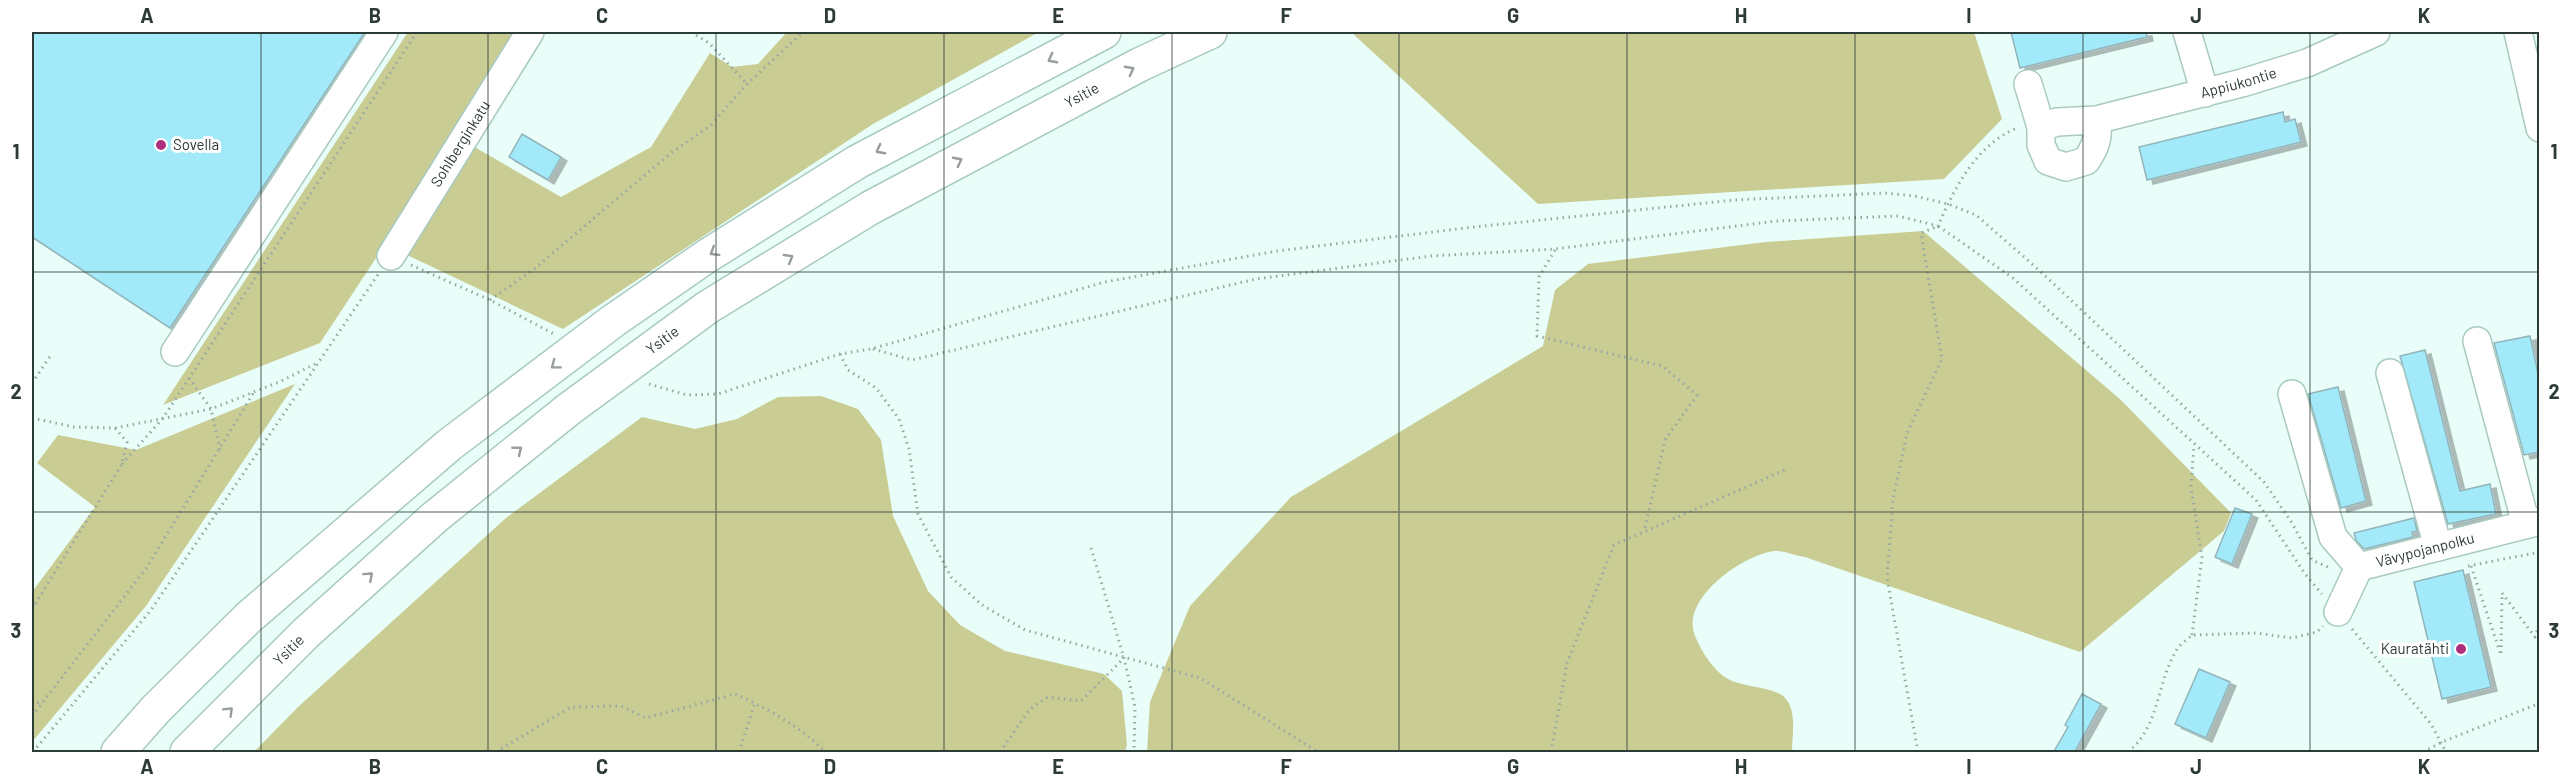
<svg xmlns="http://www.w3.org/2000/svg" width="2571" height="784" font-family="Barlow,sans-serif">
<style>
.green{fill:#c9cc93}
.building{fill:#a2eaf9;stroke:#92b4bb;stroke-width:1.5;filter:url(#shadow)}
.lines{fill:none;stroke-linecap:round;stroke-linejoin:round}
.minor-casing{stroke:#a8cac1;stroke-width:30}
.highway-casing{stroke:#a8cac1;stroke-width:36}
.path{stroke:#96a8a3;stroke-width:3;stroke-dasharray:1.5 4.5;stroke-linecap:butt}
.minor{stroke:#fff;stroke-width:27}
.highway{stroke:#fff;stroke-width:33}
.oneway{stroke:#969d9b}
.grid{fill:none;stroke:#2d3b37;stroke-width:1.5;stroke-opacity:0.55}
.poi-dot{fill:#ae2f7e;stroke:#fff;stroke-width:2}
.labels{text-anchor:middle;stroke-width:6;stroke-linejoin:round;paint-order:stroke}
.street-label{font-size:15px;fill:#2d3b37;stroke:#fff}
.poi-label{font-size:15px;fill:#2d3b37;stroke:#fff;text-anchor:start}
.neatline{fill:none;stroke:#2d3b37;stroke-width:2}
.grid-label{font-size:20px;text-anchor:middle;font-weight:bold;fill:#2d3b37}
</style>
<defs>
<filter id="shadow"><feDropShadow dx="6" dy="4" stdDeviation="0" flood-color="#0004"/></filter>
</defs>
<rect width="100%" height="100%" fill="#e9fef8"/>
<g class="green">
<path d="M408,32H515L382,249L320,343L163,405Z"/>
<path d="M787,32H1039L873,124L563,329L407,255L471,145L561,197L651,147L710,53L732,67L758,64Z"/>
<path d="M1351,32H1974L2002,119L1944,179L1538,204Z"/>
<path d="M1923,231L2121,400L2231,513L2224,531L2080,652L1805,557C1796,556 1783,550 1774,551C1743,555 1683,597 1694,633C1700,650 1714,672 1730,680C1739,684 1752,686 1761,688C1769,690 1781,692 1786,699C1797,712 1792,736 1792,752H1147L1150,702L1190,606L1291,497L1543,346L1555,290L1588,264L1766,242Z"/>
<path d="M295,384L146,606L32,742V592L95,507L37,463L58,435L136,450Z"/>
<path d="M821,396L858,409L881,440L893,516L928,591L960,625L1005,651L1104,674L1122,691L1127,745L1125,752H254L297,708L506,518L642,417L695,429L737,419L778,397Z"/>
</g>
<g class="building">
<path d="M32,32H365L170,328L32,237Z"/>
<path d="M2011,32H2146L2147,37L2020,68Z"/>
<path d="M2283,112L2285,122L2295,119L2301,142L2147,180L2139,147Z"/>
<path d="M522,134L561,157L548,180L509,157Z"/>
<path d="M2530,336L2540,383V452L2524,455L2494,343Z"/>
<path d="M2425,350L2460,491L2490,484L2496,514L2448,524L2400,356Z"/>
<path d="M2338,387L2366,501L2341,508L2308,394Z"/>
<path d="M2235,508L2252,514L2232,564L2215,557Z"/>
<path d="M2414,518L2417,531L2412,532L2413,537L2364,549L2356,540L2354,533Z"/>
<path d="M2463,570L2491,687L2442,699L2414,582Z"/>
<path d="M2199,669L2230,682L2206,738L2175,724Z"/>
<path d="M2082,694L2101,704L2074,753H2053L2068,727L2065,725Z"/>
</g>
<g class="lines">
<defs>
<g id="minor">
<path d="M2187,32L2205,93"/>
<path d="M2518,32L2540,128"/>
<path d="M2028,84L2041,127"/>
<path id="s1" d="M2096,120C2100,136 2095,148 2086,161L2066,167L2048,161L2041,145V127L2057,122L2096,120L2242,83L2307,63L2376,32"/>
<path id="s2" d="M391,256L530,32"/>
<path d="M2477,341L2526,524"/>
<path d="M175,352L384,32"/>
<path d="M2390,373L2438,547"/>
<path d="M2292,394L2333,537L2359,567"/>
<path id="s3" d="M2338,612L2359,567L2540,521"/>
</g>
<g id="highway">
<path d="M118,752L156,709L248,618L449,445L613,321L707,256L857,162L1104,32"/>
<path id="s4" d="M187,752L306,633L435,517L569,409L708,307L870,208L1139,65L1210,32"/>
</g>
</defs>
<use href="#minor" class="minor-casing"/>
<use href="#highway" class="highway-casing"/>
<g class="path">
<path d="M691,32L709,43L747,84"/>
<path d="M1555,250L1539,277L1537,336L1662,366L1697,395L1665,440L1644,532"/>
<path d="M411,265L490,300L554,334"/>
<path d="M490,300L534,269L671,153L711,125L747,84L803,32"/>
<path d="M873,349L912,360L1256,279L1431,256L1555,249L1776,221L1898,216L1938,226C1955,187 1976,145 2017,128"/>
<path d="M840,354L848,370L876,388L899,419L909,449L918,514L951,577L982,605L1025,630L1200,678L1318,752"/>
<path d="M189,378L211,409L220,449"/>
<path d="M32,383L51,355"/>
<path d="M649,384L687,395L718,394L840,354L871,349L1105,282L1277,251L1474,227L1734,200L1885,193L1915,196L1948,204L1976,215L2039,270L2264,482L2292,523L2312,560L2330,568"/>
<path d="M32,418L74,427L115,428L211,409L279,382L315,364"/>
<path d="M122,464L163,418L417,32"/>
<path d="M1091,548L1124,658L1135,707L1134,752"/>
<path d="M2468,566L2540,552"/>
<path d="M2471,566L2501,655L2502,593L2535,637L2540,622"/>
<path d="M32,609L122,464L127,442L115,428"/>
<path d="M2352,629L2431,724L2446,752"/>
<path d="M2192,635L2202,557L2191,487L2194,445"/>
<path d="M32,706L43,700"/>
<path d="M32,716L147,567L254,392"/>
<path d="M33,752L151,610L379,273"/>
<path d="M496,752L571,707L621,706L646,718L735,694C766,708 802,727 825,752"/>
<path d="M739,752L755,703"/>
<path d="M1000,752L1030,709L1048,697L1081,701L1124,658"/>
<path d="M1551,752L1567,663L1614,545L1787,469"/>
<path d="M1918,752L1887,578L1893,499L1907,433L1942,359L1921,233L1938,226L2013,278L2256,500L2305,574L2322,594"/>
<path d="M2128,752C2160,726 2156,685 2176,651C2179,645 2187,640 2192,635L2256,633L2292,638L2317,632L2323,626"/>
<path d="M2423,752L2442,742L2540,703"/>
</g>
<use href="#minor" class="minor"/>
<use href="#highway" class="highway"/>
</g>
<defs><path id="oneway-chevron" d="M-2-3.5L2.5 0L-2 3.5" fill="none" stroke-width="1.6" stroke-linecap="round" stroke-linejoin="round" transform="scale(1.5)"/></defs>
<g class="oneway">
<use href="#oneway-chevron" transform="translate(1052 59) rotate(152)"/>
<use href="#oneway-chevron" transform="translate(1130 70) rotate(-28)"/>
<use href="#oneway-chevron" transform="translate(880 150) rotate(152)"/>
<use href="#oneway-chevron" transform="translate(958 161) rotate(-28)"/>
<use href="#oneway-chevron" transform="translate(714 252) rotate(148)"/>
<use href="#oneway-chevron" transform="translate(789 258) rotate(-31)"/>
<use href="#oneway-chevron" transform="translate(555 365) rotate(143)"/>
<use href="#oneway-chevron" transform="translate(518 450) rotate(-39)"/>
<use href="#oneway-chevron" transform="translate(369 576) rotate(-42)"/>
<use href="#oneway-chevron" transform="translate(229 711) rotate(-45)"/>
</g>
<path class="grid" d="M261,32V752M488,32V752M716,32V752M944,32V752M1172,32V752M1399,32V752M1627,32V752M1855,32V752M2083,32V752M2310,32V752M32,272H2540M32,512H2540"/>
<g class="poi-dot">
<circle cx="161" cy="145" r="6"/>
<circle cx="2461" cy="649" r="6"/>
</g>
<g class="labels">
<g class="street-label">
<text dy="5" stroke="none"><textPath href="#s1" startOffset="322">Appiukontie</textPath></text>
<text dy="5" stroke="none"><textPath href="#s4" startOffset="1116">Ysitie</textPath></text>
<text dy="5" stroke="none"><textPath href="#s2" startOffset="132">Sohlberginkatu</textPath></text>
<text dy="5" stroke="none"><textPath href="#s4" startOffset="630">Ysitie</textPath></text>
<text dy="5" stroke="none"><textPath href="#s3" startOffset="118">Vävypojanpolku</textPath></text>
<text dy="5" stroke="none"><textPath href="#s4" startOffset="144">Ysitie</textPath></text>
</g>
<g class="poi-label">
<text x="173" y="150">Sovella</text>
<text x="2449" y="654" text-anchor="end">Kauratähti</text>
</g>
</g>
<rect width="2571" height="784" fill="none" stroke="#ffffff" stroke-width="66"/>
<rect x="33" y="33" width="2505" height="718" class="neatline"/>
<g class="grid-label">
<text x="147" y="23">A</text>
<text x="375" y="23">B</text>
<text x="602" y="23">C</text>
<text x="830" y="23">D</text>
<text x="1058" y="23">E</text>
<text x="1286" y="23">F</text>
<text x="1513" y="23">G</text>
<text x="1741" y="23">H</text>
<text x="1969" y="23">I</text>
<text x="2196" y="23">J</text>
<text x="2424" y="23">K</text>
<text x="16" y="159">1</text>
<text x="2554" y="159">1</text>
<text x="16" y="399">2</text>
<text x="2554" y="399">2</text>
<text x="16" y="638">3</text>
<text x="2554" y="638">3</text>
<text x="147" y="774">A</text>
<text x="375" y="774">B</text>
<text x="602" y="774">C</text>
<text x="830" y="774">D</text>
<text x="1058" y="774">E</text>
<text x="1286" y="774">F</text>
<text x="1513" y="774">G</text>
<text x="1741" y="774">H</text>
<text x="1969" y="774">I</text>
<text x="2196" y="774">J</text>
<text x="2424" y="774">K</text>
</g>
</svg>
